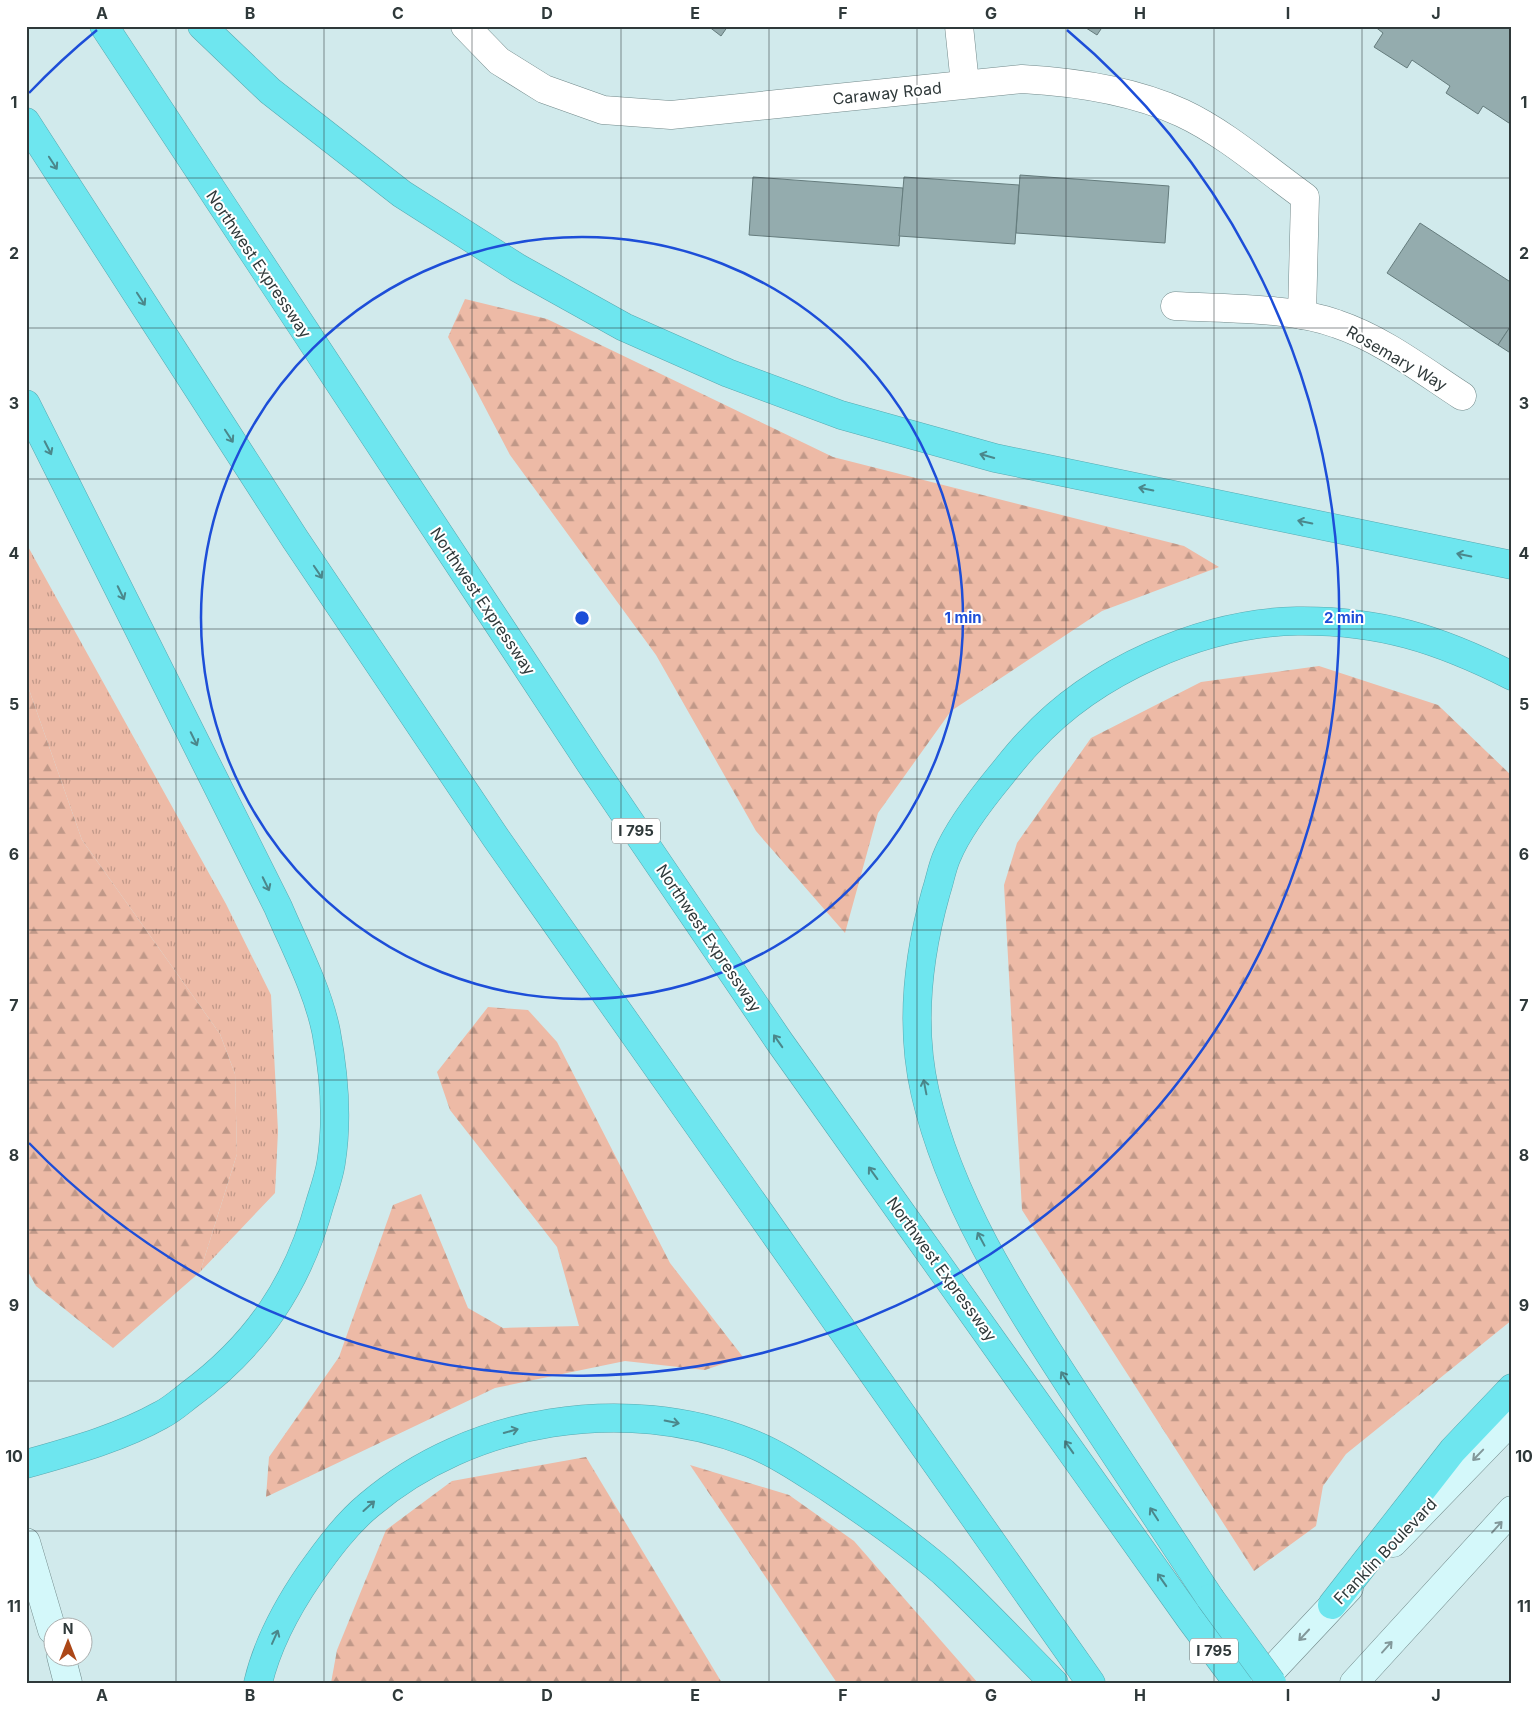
<svg xmlns="http://www.w3.org/2000/svg" width="1538" height="1709" font-family="Inter,sans-serif">
<style>
.grass{fill:url(#grass-tufts)}
.forest{fill:url(#forest-firs)}
.building{fill:#94acae;stroke:#657c7d}
.lines{fill:none;stroke-linecap:round;stroke-linejoin:round}
.minor-casing{stroke:#72898a;stroke-width:29}
.secondary-casing{stroke:#72898a;stroke-width:29}
.motorway-casing{stroke:#58a9b0;stroke-width:29}
.minor{stroke:#fff;stroke-width:28}
.secondary{stroke:#d4f8fa;stroke-width:28}
.motorway{stroke:#6ee6ef;stroke-width:28}
.motorway-bridge-casing{stroke:#58a9b0;stroke-width:29;stroke-linecap:butt}
.motorway-bridge{stroke:#6ee6ef;stroke-width:28}
.oneway{stroke:#4b878b}
.oneway2{stroke:#82989a}
.grid{fill:none;stroke:#2f393a;stroke-width:1;stroke-opacity:0.55}
.ring{fill:none;stroke:#1d4ed8;stroke-width:2.5}
.labels{text-anchor:middle;stroke-width:4;stroke-linejoin:round;paint-order:stroke}
.shield{fill:#fff;stroke:#6d7475;stroke-width:1}
.shield-label{font-size:15px;font-weight:bold;fill:#2f393a}
.street-label{font-size:16px;fill:#2f393a;stroke:#fff}
.centre{fill:#1d4ed8;stroke:#fff;stroke-width:2.5}
.ring-label{font-size:15px;text-anchor:middle;font-weight:bold;fill:#1d4ed8;stroke:#fff;stroke-width:4;stroke-linejoin:round;paint-order:stroke}
.neatline{fill:none;stroke:#2f393a;stroke-width:2}
.grid-label{font-size:16px;text-anchor:middle;font-weight:bold;fill:#2f393a}
</style>
<defs>
<pattern id="grass-tufts" width="24" height="20" patternUnits="userSpaceOnUse" patternTransform="scale(1.25)"><rect width="24" height="20" fill="#edbaa6"/><path d="M3 7l-1-3M5 7V3M7 7l1-3M15 17l-1-3M17 17v-4M19 17l1-3" fill="none" stroke="#c09888"/></pattern>
<pattern id="forest-firs" width="22" height="20" patternUnits="userSpaceOnUse" patternTransform="scale(1.25)"><rect width="22" height="20" fill="#edbaa6"/><path d="M5 1l3.5 6h-7zM16 11l3.5 6h-7z" fill="#c09888"/></pattern>
</defs>
<rect width="100%" height="100%" fill="#d1eaec"/>
<path class="grass" d="M26,543L226,904L271,995L278,1131L275,1193L200,1272L237,1154L235,1074L220,1034L82,840L26,681Z"/>
<g class="forest">
<path d="M465,299L547,319L833,457L1184,546L1219,567L1102,611L951,711L878,813L845,933L756,831L656,655L510,455L448,337Z"/>
<path d="M1319,666L1438,705L1512,776V1320L1346,1454L1323,1486L1316,1526L1254,1571L1022,1210L1004,885L1017,843L1091,738L1201,682Z"/>
<path d="M26,681L82,840L220,1034L235,1074L237,1154L200,1272L113,1348L36,1286L26,1268Z"/>
<path d="M488,1007L528,1010L557,1042L670,1263L743,1357L705,1370L625,1361L495,1388L266,1497L269,1457L339,1357L393,1205L421,1194L468,1308L503,1328L579,1326L557,1247L450,1110L437,1072Z"/>
<path d="M586,1457L722,1683H331L337,1650L386,1530L452,1481Z"/>
<path d="M690,1465L789,1495L854,1541L978,1683H837Z"/>
</g>
<g class="building">
<path d="M708,26H728L721,36Z"/>
<path d="M1083,26H1103L1097,35Z"/>
<path d="M1374,26H1512V125L1483,106L1478,114L1446,93L1450,86L1412,60L1407,68L1374,47L1383,33Z"/>
<path d="M1020,175L1169,186L1165,243L1016,233Z"/>
<path d="M753,177L903,188L899,246L749,235Z"/>
<path d="M904,177L1019,185L1015,244L899,236Z"/>
<path d="M1420,223L1512,283V324L1498,345L1387,273Z"/>
<path d="M1512,324V354L1498,345Z"/>
</g>
<g class="lines">
<defs>
<g id="minor">
<path d="M465,26L499,61L544,89L603,110L671,115L1022,79C1076,82 1132,90 1182,113C1225,133 1266,169 1305,197L1302,315"/>
<path d="M959,26L965,84"/>
<path d="M1175,306C1225,309 1291,307 1337,324C1382,339 1422,370 1462,396"/>
</g>
<g id="secondary">
<path d="M26,1542L52,1630"/>
<path d="M1393,1543L1512,1420"/>
<path d="M61,1656L68,1683"/>
<path d="M1260,1683L1349,1588"/>
<path d="M1354,1683L1512,1510"/>
</g>
<g id="motorway">
<path d="M104,26L590,763L779,1041L1191,1620L1238,1683"/>
<path d="M202,26L270,91L402,194L518,268L624,327L728,373L841,415L995,458L1512,565"/>
<path d="M26,122L295,539L496,838L1091,1683"/>
<path d="M26,404L278,907C295,947 317,988 326,1031C334,1073 338,1120 331,1163C329,1176 324,1190 320,1203C298,1284 257,1345 189,1395C180,1402 171,1410 161,1415C120,1438 72,1451 26,1464"/>
<path d="M1210,1598C1166,1532 1122,1465 1078,1398C1016,1302 951,1205 925,1092C910,1026 918,956 936,892C940,880 942,867 947,856C958,829 982,798 1001,775C1010,764 1019,752 1030,741C1094,671 1202,623 1297,621C1379,620 1439,639 1512,676"/>
<path d="M1332,1605L1453,1450L1512,1388"/>
<path d="M258,1683C267,1645 288,1606 310,1574C327,1550 346,1524 369,1505C471,1418 625,1394 750,1443C778,1454 804,1472 829,1488C868,1514 908,1542 943,1572C981,1607 1017,1646 1054,1683"/>
</g>
</defs>
<use href="#minor" class="minor-casing"/>
<use href="#secondary" class="secondary-casing"/>
<use href="#motorway" class="motorway-casing"/>
<use href="#minor" class="minor"/>
<use href="#secondary" class="secondary"/>
<use href="#motorway" class="motorway"/>
<defs>
<path id="motorway-bridge" d="M1210,1598L1272,1683"/>
</defs>
<use href="#motorway-bridge" class="motorway-bridge-casing"/>
<use href="#motorway-bridge" class="motorway-bridge"/>
</g>
<defs><path id="oneway-shaft" d="M-6 0H5M1.5-3L5.5 0L1.5 3" fill="none" stroke-width="1.6" stroke-linecap="round" stroke-linejoin="round" transform="scale(1.25)"/></defs>
<g class="oneway">
<use href="#oneway-shaft" transform="translate(53 163) rotate(57)"/>
<use href="#oneway-shaft" transform="translate(141 299) rotate(57)"/>
<use href="#oneway-shaft" transform="translate(229 436) rotate(57)"/>
<use href="#oneway-shaft" transform="translate(48 448) rotate(63)"/>
<use href="#oneway-shaft" transform="translate(987 456) rotate(-164)"/>
<use href="#oneway-shaft" transform="translate(1146 489) rotate(-168)"/>
<use href="#oneway-shaft" transform="translate(1305 522) rotate(-168)"/>
<use href="#oneway-shaft" transform="translate(1464 555) rotate(-168)"/>
<use href="#oneway-shaft" transform="translate(318 572) rotate(56)"/>
<use href="#oneway-shaft" transform="translate(121 593) rotate(64)"/>
<use href="#oneway-shaft" transform="translate(194 739) rotate(64)"/>
<use href="#oneway-shaft" transform="translate(266 884) rotate(64)"/>
<use href="#oneway-shaft" transform="translate(778 1041) rotate(-125)"/>
<use href="#oneway-shaft" transform="translate(925 1087) rotate(-101)"/>
<use href="#oneway-shaft" transform="translate(873 1173) rotate(-126)"/>
<use href="#oneway-shaft" transform="translate(981 1239) rotate(-118)"/>
<use href="#oneway-shaft" transform="translate(1065 1378) rotate(-123)"/>
<use href="#oneway-shaft" transform="translate(672 1422) rotate(11)"/>
<use href="#oneway-shaft" transform="translate(511 1431) rotate(-16)"/>
<use href="#oneway-shaft" transform="translate(1069 1447) rotate(-125)"/>
<use href="#oneway-shaft" transform="translate(369 1506) rotate(-42)"/>
<use href="#oneway-shaft" transform="translate(1154 1514) rotate(-123)"/>
<use href="#oneway-shaft" transform="translate(1162 1580) rotate(-125)"/>
<use href="#oneway-shaft" transform="translate(275 1637) rotate(-66)"/>
</g>
<g class="oneway2">
<use href="#oneway-shaft" transform="translate(1478 1455) rotate(134)"/>
<use href="#oneway-shaft" transform="translate(1497 1527) rotate(-48)"/>
<use href="#oneway-shaft" transform="translate(1304 1635) rotate(133)"/>
<use href="#oneway-shaft" transform="translate(1387 1647) rotate(-48)"/>
</g>
<path class="grid" d="M176,26V1683M324,26V1683M472,26V1683M621,26V1683M769,26V1683M917,26V1683M1066,26V1683M1214,26V1683M1362,26V1683M26,178H1512M26,328H1512M26,479H1512M26,629H1512M26,779H1512M26,930H1512M26,1080H1512M26,1230H1512M26,1381H1512M26,1531H1512"/>
<g class="ring">
<circle cx="582" cy="618" r="381"/>
<path d="M29 93A762 762 0 0 1 97 30M1067 30A762 762 0 1 1 29 1143"/>
</g>
<g class="labels">
<g class="shield">
<rect x="612" y="818.5" width="48" height="25" rx="4"/>
<rect x="1190" y="1638.5" width="48" height="25" rx="4"/>
</g>
<g class="shield-label">
<text x="636" y="836">I 795</text>
<text x="1214" y="1656">I 795</text>
</g>
<g class="street-label">
<text transform="translate(887 93) rotate(-6)" y="6">Caraway Road</text>
<text transform="translate(259 264) rotate(56)" y="6">Northwest Expressway</text>
<text transform="translate(1397 358) rotate(30)" y="6">Rosemary Way</text>
<text transform="translate(483 601) rotate(56)" y="6">Northwest Expressway</text>
<text transform="translate(709 938) rotate(56)" y="6">Northwest Expressway</text>
<text transform="translate(942 1269) rotate(54)" y="6">Northwest Expressway</text>
<text transform="translate(1385 1551) rotate(-46)" y="6">Franklin Boulevard</text>
</g>
</g>
<circle cx="582" cy="618" r="8" class="centre"/>
<g class="ring-label">
<text x="963" y="623">1 min</text>
<text x="1344" y="623">2 min</text>
</g>
<rect width="1538" height="1709" fill="none" stroke="#ffffff" stroke-width="55"/>
<g transform="translate(68 1642)"><circle r="24" fill="#ffffff" stroke="#acb0b0"/>
<path d="M0-4L9 19L0 12L-9 19Z" fill="#ac4717"/>
<text y="-8" font-size="14" font-weight="bold" text-anchor="middle" fill="#2f393a">N</text>
</g>
<rect x="28" y="28" width="1482" height="1654" class="neatline"/>
<g class="grid-label">
<text x="102" y="19">A</text>
<text x="250" y="19">B</text>
<text x="398" y="19">C</text>
<text x="547" y="19">D</text>
<text x="695" y="19">E</text>
<text x="843" y="19">F</text>
<text x="991" y="19">G</text>
<text x="1140" y="19">H</text>
<text x="1288" y="19">I</text>
<text x="1436" y="19">J</text>
<text x="14" y="108">1</text>
<text x="1524" y="108">1</text>
<text x="14" y="259">2</text>
<text x="1524" y="259">2</text>
<text x="14" y="409">3</text>
<text x="1524" y="409">3</text>
<text x="14" y="559">4</text>
<text x="1524" y="559">4</text>
<text x="14" y="710">5</text>
<text x="1524" y="710">5</text>
<text x="14" y="860">6</text>
<text x="1524" y="860">6</text>
<text x="14" y="1011">7</text>
<text x="1524" y="1011">7</text>
<text x="14" y="1161">8</text>
<text x="1524" y="1161">8</text>
<text x="14" y="1311">9</text>
<text x="1524" y="1311">9</text>
<text x="14" y="1462">10</text>
<text x="1524" y="1462">10</text>
<text x="14" y="1612">11</text>
<text x="1524" y="1612">11</text>
<text x="102" y="1701">A</text>
<text x="250" y="1701">B</text>
<text x="398" y="1701">C</text>
<text x="547" y="1701">D</text>
<text x="695" y="1701">E</text>
<text x="843" y="1701">F</text>
<text x="991" y="1701">G</text>
<text x="1140" y="1701">H</text>
<text x="1288" y="1701">I</text>
<text x="1436" y="1701">J</text>
</g>
</svg>
